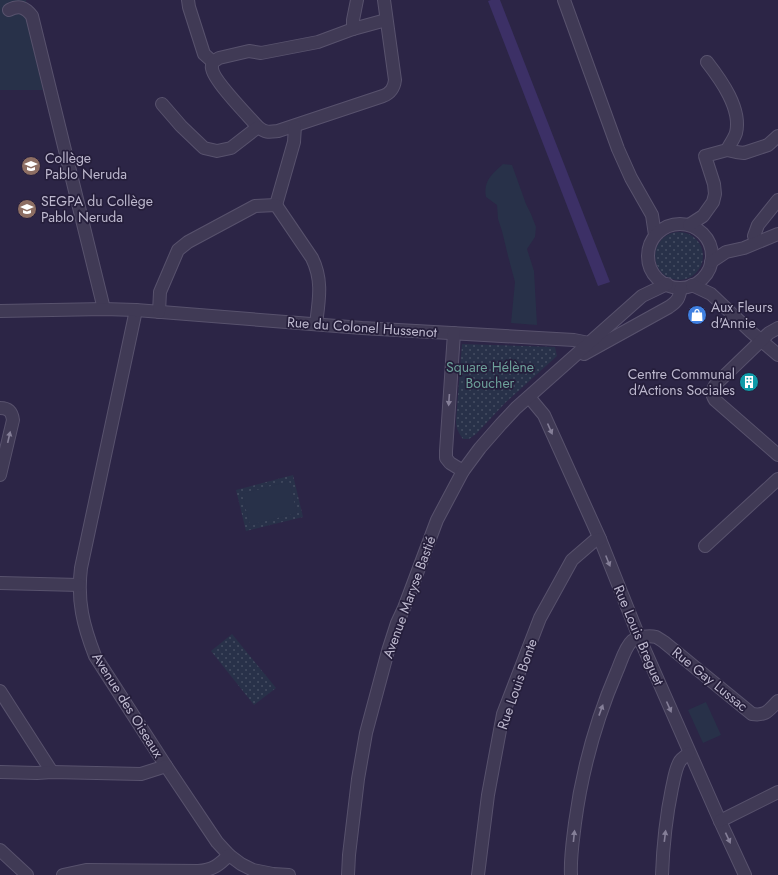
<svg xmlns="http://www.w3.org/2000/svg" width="778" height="875" font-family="Jost,sans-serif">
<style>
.green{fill:url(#green-dots)}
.pitch{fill:#283149}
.water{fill:#3c3066}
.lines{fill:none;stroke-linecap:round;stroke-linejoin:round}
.minor-casing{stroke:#58526d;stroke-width:14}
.minor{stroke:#403a55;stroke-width:12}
.oneway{fill:#857f98}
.labels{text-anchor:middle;stroke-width:3.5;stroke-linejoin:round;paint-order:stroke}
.poi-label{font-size:14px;fill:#bdb8ce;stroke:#251e3b;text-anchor:start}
.street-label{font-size:14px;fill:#bdb8ce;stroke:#251e3b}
.park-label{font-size:14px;fill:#6da19a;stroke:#251e3b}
</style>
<defs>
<pattern id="green-dots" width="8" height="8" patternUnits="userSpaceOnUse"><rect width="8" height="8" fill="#283149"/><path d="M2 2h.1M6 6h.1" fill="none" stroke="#454d62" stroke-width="1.8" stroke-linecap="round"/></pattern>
</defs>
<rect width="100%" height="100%" fill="#2c2546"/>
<g class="green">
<circle cx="679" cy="256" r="24"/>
<path d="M462,344L555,347L557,356L506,402L476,434L469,439H463C458,432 456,428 456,421Z"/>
<path d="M293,475L303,517L246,531L236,490Z"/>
<path d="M232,634L276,688L254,705L211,651Z"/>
</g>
<g class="pitch">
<path d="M0,0H26V17L43,90H0Z"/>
<path d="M503,164L512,165L526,204L531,214L536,227L535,237L527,249L534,271L537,325L511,323L515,282L508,256L502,231L498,219L497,205L486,197C483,181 492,174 503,164Z"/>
<path d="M289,481L297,513L250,525L242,494Z"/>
<path d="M706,702L721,735L703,743L688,710Z"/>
</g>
<path class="water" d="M491,0H500L610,282L598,286L488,1Z"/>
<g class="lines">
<defs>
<g id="minor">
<path d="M188,0L189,7L204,54L213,62"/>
<path d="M384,0L395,80C394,88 391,93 383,96L278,131C269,132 266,133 258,127C249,117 212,79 212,68C211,66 213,64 213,62L219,58L249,51L261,53L318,42L353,29L386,20"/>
<path d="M564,0L618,149L631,178L652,215L655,235"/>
<path d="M9,10C19,5 25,7 32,16L104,309"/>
<path d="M353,29V20L357,0"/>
<path d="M162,104L181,126L204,148L217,151L231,148L258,127"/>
<path d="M727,150L736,152L744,153L768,145L778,136"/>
<path d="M276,205L294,142L295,126"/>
<circle cx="680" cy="256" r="32"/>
<path d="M689,225L703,216L713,202L715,194L714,184L705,156L727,150C730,144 734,139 736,133C742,109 721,80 707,62"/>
<path d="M756,242L754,236L758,225L778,200"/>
<path d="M711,262L726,252L744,248L778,234"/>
<path d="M692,285L711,294L750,331L778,355"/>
<path d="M136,310L81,568C77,601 83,625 95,656L166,766L217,842L229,855L241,864L253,870L273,874L289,875"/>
<path d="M0,311L104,309L136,310L362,328L574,340L589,343"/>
<path d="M159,312L160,292L178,250L188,242L255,206L276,205L312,258C323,280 319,300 316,324"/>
<path d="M778,328L769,333L716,384C712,390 711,394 715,400L778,455"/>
<path d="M454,333L446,451V458L450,463L463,471"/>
<path d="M584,354L669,307C678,301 679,298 681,288"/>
<path d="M529,397L544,415L600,539L639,637L720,821L745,875"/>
<path d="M0,408C9,408 12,412 13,420L0,475"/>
<path d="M705,546L778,479"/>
<path d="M0,583L79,585"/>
<path d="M0,691L52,772"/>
<path d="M0,772L37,773L52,772L141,774L166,766"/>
<path d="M720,821L778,792"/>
<path d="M0,850L27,875"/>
<path d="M63,875L86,870L198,871C213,870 219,865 229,855"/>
<path d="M348,875L349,855L358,779L366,733L388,651L397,623L404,608L437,520L463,471L480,448L501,424L516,408L642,296L667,284"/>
<path d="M478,875L488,795L503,714L540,618L572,560L594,541L600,539"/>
<path d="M571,875C570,858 573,840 575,823C582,770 596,720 617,671C621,662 625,647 632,641C637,637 649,635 656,637C658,638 661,640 664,642L752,714C766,716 768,711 778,701"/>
<path d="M662,875C663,846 666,817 672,788C674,780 675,769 680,761C682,758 686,756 689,753"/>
</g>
</defs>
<use href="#minor" class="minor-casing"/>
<use href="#minor" class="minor"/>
</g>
<defs><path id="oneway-solid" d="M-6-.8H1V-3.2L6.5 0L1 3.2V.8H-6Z"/></defs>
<g class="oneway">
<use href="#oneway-solid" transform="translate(449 400) rotate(94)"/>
<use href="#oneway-solid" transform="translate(550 429) rotate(66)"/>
<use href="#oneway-solid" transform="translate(9 437) rotate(-77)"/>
<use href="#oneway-solid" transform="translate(608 561) rotate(68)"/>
<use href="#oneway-solid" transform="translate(669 707) rotate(66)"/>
<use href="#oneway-solid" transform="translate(601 710) rotate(-70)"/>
<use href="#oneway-solid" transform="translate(574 836) rotate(-84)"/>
<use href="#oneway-solid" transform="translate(665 836) rotate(-83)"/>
<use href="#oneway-solid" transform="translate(728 838) rotate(65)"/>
</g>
<defs>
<symbol id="school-disc" viewBox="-11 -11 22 22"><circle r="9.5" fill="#8d6e63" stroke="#251e3b"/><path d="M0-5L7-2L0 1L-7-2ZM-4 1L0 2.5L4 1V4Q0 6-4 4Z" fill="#fff"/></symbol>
<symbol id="shop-disc" viewBox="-11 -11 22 22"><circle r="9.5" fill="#3f7fe0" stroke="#251e3b"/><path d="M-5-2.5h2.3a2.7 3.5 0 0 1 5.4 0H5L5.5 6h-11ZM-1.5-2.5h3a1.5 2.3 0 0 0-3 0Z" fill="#fff"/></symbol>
<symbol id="building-disc" viewBox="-11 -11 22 22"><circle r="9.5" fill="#0f9aa8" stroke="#251e3b"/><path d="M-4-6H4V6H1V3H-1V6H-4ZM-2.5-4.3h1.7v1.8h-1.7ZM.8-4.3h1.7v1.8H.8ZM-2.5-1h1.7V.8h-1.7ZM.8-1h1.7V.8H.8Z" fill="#fff"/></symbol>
</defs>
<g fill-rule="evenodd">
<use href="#school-disc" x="20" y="155" width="22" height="22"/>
<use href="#school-disc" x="16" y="198" width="22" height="22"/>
<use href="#shop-disc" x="686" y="304" width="22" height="22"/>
<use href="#building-disc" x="738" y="371" width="22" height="22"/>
</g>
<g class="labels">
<g class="poi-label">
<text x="45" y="163">Collège<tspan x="45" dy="16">Pablo Neruda</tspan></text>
<text x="41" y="206">SEGPA du Collège<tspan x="41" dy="16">Pablo Neruda</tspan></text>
<text x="711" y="312">Aux Fleurs<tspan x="711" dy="16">d'Annie</tspan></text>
<text x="735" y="379" text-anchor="end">Centre Communal<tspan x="735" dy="16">d'Actions Sociales</tspan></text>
</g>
<g class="street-label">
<text transform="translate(362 327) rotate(4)" y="5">Rue du Colonel Hussenot</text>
<text transform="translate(409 597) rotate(-70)" y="5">Avenue Maryse Bastié</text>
<text transform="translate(639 635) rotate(67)" y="5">Rue Louis Breguet</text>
<text transform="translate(710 679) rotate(39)" y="5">Rue Gay Lussac</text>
<text transform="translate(517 684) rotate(-71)" y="5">Rue Louis Bonte</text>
<text transform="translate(128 705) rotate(58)" y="5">Avenue des Oiseaux</text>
</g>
<g class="park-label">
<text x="490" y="372">Square Hélène<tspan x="490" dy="16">Boucher</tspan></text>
</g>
</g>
</svg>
